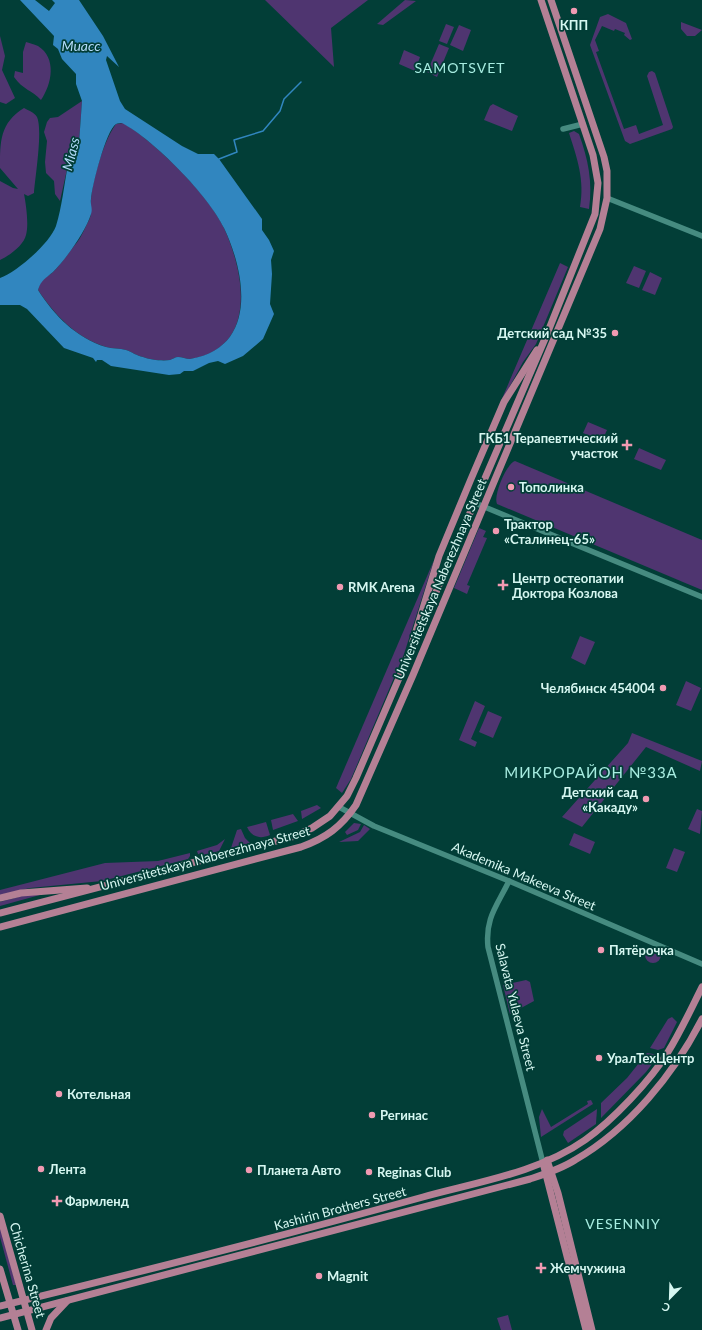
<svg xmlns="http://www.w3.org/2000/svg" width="702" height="1330" font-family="Lato,sans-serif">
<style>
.green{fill:#4f3570}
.water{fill:#3186bf;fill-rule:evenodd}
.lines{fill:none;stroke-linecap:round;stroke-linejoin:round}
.stream{stroke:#3186bf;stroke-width:1.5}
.minor{stroke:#468b80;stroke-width:5.5}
.major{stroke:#b48095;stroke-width:7}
.poi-dot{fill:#f19ab2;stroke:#023e37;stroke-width:1.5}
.labels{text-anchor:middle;stroke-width:3.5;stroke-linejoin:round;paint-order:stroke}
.poi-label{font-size:13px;font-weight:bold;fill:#d6f7f1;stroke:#023e37;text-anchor:start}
.street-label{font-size:13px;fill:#d6f7f1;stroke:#023e37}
.water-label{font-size:14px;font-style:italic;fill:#b4dbfa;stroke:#023e37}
.neighbourhood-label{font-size:14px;letter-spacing:1px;fill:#a7ede1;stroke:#023e37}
.quarter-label{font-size:15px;letter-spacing:1px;fill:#a7ede1;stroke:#023e37}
</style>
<rect width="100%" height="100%" fill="#023e37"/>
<g class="green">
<path d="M265,0H368L331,28L334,67Z"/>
<path d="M405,0L416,1L383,25L377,24Z"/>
<path d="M608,14L626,23L632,39L630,40L624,35L625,33L615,29L614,31L602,26L595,40L599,51L596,52L624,129L636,125L639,134L663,125L647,76L649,72L652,71L655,73L673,127L672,129L630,144L625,141L590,45L600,17Z"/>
<path d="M681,22L702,30L695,36H687L681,29Z"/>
<path d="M446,24L454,27L447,44L439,41Z"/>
<path d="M459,25L471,30L463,51L450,45Z"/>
<path d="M0,36L5,56L2,70L15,98L6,104L0,102Z"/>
<path d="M26,42C29,43 34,44 38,46C57,58 52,84 41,100C32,90 23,90 14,77L15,71L23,73V52Z"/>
<path d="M439,44L449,48L437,77L427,72Z"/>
<path d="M404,50L420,57L415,71L399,64Z"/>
<path d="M82,101L79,143L73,147V157L68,165L60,201L55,194L54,181L46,173L45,162L47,141L44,132L47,122L50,118L58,117Z"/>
<path d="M493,104L518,116L512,131L484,120L490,106Z"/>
<path d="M24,108C29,111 34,112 37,117C43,130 35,178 34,193L28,196L24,194C26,204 29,225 26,235C24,245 9,256 0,260V181L13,188L18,189L0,168C0,141 0,123 24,108Z"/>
<path d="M123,123C154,141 209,195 224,228C245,274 258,348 190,359C186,359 182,357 178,357C175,357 173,359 170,360C163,361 150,360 143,357C137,356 132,352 126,350C120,348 112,349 106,347C75,337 55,315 38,290C41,278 45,279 53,272C61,264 68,254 74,246C80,240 84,230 88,222C93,214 90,207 91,199C93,178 104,140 116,124Z"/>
<path d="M574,131L579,134C588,159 593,182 589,209L580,207C585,180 577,158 569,133Z"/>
<path d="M560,263L568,267L536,344L523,362L498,408Z"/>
<path d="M634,266L646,271L639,288L626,283Z"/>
<path d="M650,272L662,278L655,295L642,290Z"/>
<path d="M588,422L607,430L602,441L583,433Z"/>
<path d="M639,448L666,460L661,470L634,459Z"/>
<path d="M515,461L702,540V590L497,504C493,496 506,464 515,461Z"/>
<path d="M479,528L486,531L483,537L487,538L467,585L470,586L467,594L454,588Z"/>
<path d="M434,560L404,654L351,779L342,793L336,788Z"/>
<path d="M580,636L595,642L585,665L571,658Z"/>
<path d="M686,681L701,688L691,711L676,705Z"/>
<path d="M475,701L485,706L471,739L477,742L475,747L459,740Z"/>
<path d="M488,711L502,717L493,738L479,732Z"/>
<path d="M632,733L702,761L700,771L646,747L582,827L562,817L628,743Z"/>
<path d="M317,805L321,808L302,819L301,811Z"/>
<path d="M697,809L702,811L700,834L688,829Z"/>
<path d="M293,814L298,821L273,830L271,820Z"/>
<path d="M266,822L270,835C261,839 252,838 247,827Z"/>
<path d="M354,823L361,824L358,830L347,835L345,832Z"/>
<path d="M364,825L370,829L358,841L339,842L360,832Z"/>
<path d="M241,829L245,838L250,843L231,848L237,830Z"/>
<path d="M574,833L595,842L590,854L569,845Z"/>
<path d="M225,839L219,851L203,855L198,854L197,851L217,845Z"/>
<path d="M674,848L685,852L677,872L666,868Z"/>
<path d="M190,853V856L188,859L102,881L30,888L0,895V890L105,863L158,861Z"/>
<path d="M47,893L0,906V902L22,896Z"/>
<circle cx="653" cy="955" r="8"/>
<path d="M526,980L530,982L534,1001L510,1014L503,985Z"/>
<path d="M672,1017L677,1022L664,1048L658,1050L650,1048L668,1019Z"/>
<path d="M647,1053L659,1055L646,1072L601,1118V1103L627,1078Z"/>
<path d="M591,1100L593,1104L541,1137L539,1117L542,1109L551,1127L588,1104L587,1101Z"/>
<path d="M597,1109L596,1124L568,1143L563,1135L564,1131Z"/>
<path d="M0,1225L16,1285H13L0,1237Z"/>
<path d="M508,1315L512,1330H501L497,1318Z"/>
</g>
<path class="water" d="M20,0H35L49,11L55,3L52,0H79L103,36L119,67L107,56L106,60L120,101L125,109L182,146L198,154H214L219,159L262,219V230L269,240L274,251L271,260L272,274L270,304L274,314L263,339L243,356L225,364L218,361L209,363L193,371H184L180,374L169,375L111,366L102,360H97L96,362L93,358L64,348L27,309L20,305H0V278C17,272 50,243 56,226C62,207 64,185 68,165L73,157V147L79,143L82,101L76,84V74L62,59L58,49L53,45L54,36ZM122,123C154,140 209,196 224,228C246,274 258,348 190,359C186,359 182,357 178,357C175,357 173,359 170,360C163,361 150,360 143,357C137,356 132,352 126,350C120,348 112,349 106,347C76,338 54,315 38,290C41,280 46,278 53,272C66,259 86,231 91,214C93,209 90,204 91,199C92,186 106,130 116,124C118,123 120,123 122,123Z"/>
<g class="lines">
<path class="stream" d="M219,159L237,152L234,140L263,131L280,111L284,99L301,82"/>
<g class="minor">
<path d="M563,129L583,124"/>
<path d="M607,198L702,236"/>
<path d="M475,503L702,597"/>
<path d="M339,807L374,826L509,881L702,964"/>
<path d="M509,881C497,906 485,918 488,947L543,1163"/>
</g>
<g class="major">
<path d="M413,641L439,556L471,479L504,402L537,350"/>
<path d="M0,898L21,893L87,888"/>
<path d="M0,913L295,836L312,828L330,816L347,796L356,778L547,334L595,214L598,183L593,155L541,0"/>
<path d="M0,927L301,847C326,838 341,827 356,805L413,675L600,229L607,198V171L604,157L551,0"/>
<path d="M547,1160L558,1193L592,1330"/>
<path d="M543,1163L586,1330"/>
<path d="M0,1216L32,1330"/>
<path d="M0,1269L18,1330"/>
<path d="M0,1306C141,1272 282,1236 423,1197C477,1182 538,1173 585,1140C612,1121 651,1080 668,1052C681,1031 691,1009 702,987"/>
<path d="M0,1318L530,1179C545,1174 561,1169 575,1160C629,1129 674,1074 702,1019"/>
<path d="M46,1330L51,1318L67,1301"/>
</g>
</g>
<g class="poi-dot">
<circle cx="574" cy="11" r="4"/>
<circle cx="615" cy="333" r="4"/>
<path d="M625 439h4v4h4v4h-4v4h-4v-4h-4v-4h4z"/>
<circle cx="511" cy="487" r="4"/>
<circle cx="496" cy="531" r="4"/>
<path d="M501 579h4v4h4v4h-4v4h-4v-4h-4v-4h4z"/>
<circle cx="340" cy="587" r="4"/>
<circle cx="663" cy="688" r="4"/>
<circle cx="646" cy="799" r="4"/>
<circle cx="601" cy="950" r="4"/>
<circle cx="599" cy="1058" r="4"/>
<circle cx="59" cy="1094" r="4"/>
<circle cx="372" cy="1115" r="4"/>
<circle cx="41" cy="1169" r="4"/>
<circle cx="249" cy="1170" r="4"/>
<circle cx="369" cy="1172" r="4"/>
<path d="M55 1195h4v4h4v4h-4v4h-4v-4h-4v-4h4z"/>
<path d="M539 1262h4v4h4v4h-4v4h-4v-4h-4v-4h4z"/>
<circle cx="319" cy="1276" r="4"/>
</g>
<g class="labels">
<g class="poi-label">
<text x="574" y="30" text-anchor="middle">КПП</text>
<text x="607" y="338" text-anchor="end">Детский сад №35</text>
<text x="618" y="443" text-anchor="end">ГКБ1 Терапевтический<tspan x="618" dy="15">участок</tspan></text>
<text x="519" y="492">Тополинка</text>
<text x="504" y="529">Трактор<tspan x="504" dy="15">«Сталинец-65»</tspan></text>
<text x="512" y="583">Центр остеопатии<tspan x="512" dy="15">Доктора Козлова</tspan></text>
<text x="348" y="592">RMK Arena</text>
<text x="655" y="693" text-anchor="end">Челябинск 454004</text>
<text x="638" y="797" text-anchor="end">Детский сад<tspan x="638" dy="15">«Какаду»</tspan></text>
<text x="609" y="955">Пятёрочка</text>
<text x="607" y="1063">УралТехЦентр</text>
<text x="67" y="1099">Котельная</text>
<text x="380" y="1120">Регинас</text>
<text x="49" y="1174">Лента</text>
<text x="257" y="1175">Планета Авто</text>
<text x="377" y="1177">Reginas Club</text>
<text x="65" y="1206">Фармленд</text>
<text x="550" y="1273">Жемчужина</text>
<text x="327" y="1281">Magnit</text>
</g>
<g class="street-label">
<text transform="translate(440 579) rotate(-67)" y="5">Universitetskaya Naberezhnaya Street</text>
<text transform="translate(205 858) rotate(-15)" y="5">Universitetskaya Naberezhnaya Street</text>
<text transform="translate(524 876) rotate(23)" y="5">Akademika Makeeva Street</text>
<text transform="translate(516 1007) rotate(76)" y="5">Salavata Yulaeva Street</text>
<text transform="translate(340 1208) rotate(-15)" y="5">Kashirin Brothers Street</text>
<text transform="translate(28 1270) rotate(74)" y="5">Chicherina Street</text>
</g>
<g class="water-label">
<text x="81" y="51">Миасс</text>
<text transform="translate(71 154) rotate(-76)" y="5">Miass</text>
</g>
<g class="neighbourhood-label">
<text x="460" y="73">SAMOTSVET</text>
<text x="623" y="1229">VESENNIY</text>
</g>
<g class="quarter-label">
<text x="591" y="778">МИКРОРАЙОН №33А</text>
</g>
</g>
<g transform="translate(670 1298) rotate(203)" stroke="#023e37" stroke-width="3" paint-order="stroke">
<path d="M0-3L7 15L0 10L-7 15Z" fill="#d6f7f1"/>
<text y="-6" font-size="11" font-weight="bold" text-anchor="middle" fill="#d6f7f1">С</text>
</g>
</svg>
